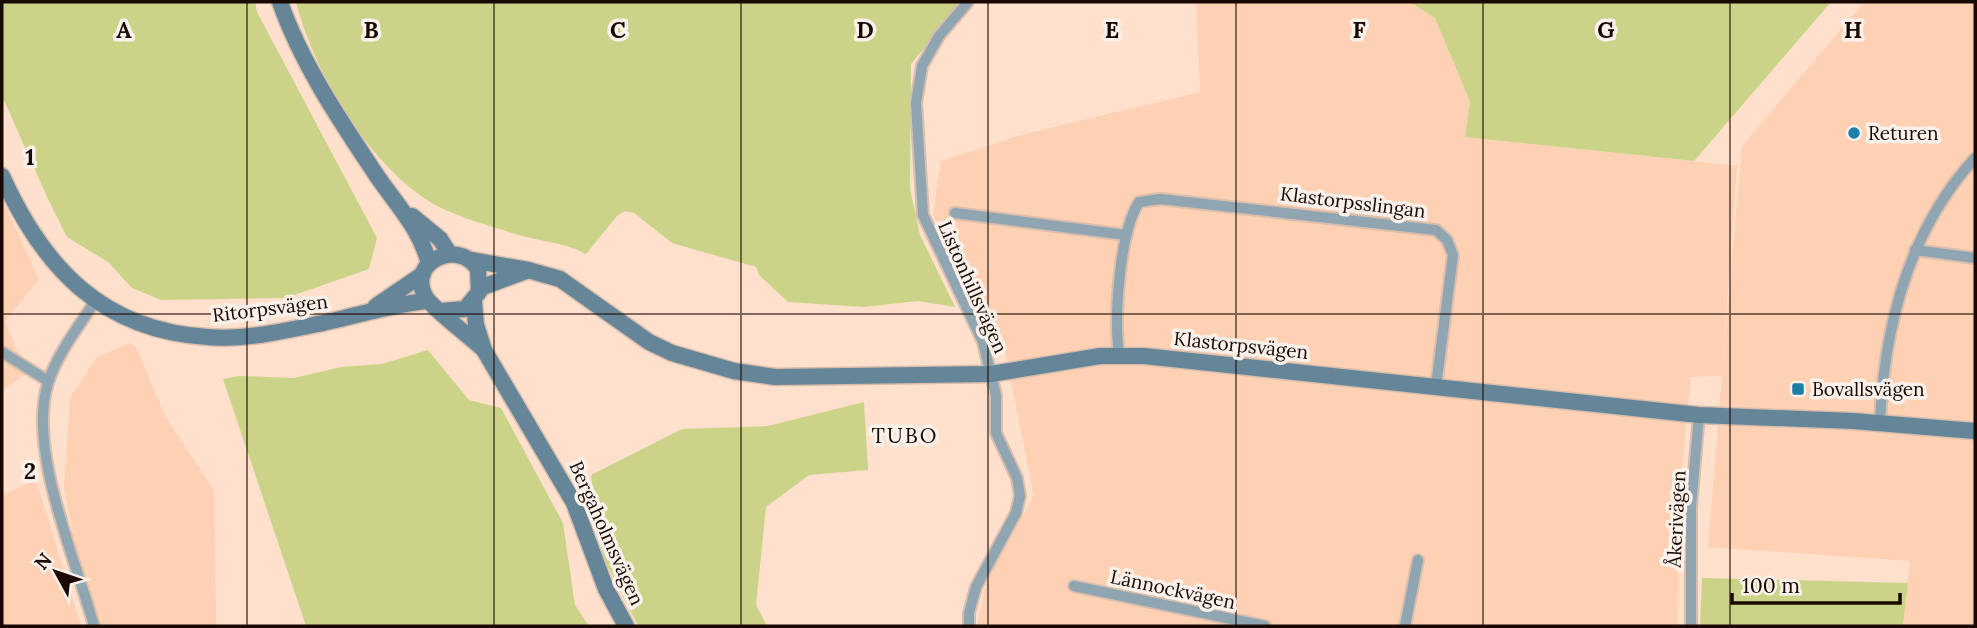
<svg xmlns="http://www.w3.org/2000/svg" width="1977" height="628" font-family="Lora,serif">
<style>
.built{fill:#fed1b4}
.green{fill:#cbd388}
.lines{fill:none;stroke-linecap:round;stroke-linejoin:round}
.street-casing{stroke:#d9bead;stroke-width:14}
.secondary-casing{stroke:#d9bead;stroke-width:19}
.street{stroke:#8fa5b2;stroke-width:10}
.secondary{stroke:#658699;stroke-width:16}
.grid{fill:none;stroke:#190902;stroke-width:2;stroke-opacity:0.55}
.poi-dot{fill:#1d7eaa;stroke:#fbf1eb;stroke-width:2.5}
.labels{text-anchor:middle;stroke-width:7;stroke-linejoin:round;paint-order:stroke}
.poi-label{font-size:19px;fill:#190902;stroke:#fbf1eb;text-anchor:start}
.street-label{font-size:19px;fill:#190902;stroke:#fbf1eb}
.neighbourhood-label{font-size:21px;letter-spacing:2px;fill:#190902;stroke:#fbf1eb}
.grid-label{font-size:23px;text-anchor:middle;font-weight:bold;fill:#190902;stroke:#fbf1eb;stroke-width:7;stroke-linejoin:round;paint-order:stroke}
</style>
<rect width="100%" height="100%" fill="#fee0cd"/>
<g class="built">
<path d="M1196,2H1410L1435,18L1470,102L1465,137L1737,166L1722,375L1742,146L1864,2H1975V626H1903L1910,561L1708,547L1722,376L1691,377L1679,496L1678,626H977L987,580L1034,496L1002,336L933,215L941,161L1021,135L1200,92Z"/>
<path d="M2,199L39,279L5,322L27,373L2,391Z"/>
<path d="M130,343L136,347L165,416L214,490L216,626H100L75,547L64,486L70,398L97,357Z"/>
<path d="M36,480L81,626H2V495Z"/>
</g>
<g class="green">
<path d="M2,2H255L257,12L377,238L369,269L286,298L161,300L132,288L108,262L67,237L48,199L2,96Z"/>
<path d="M296,2H962L911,64L910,188L920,235L955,307L918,301L864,307L788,302L759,275L756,267L672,243L634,213L625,211L617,216L586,254C564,242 542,242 519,235C496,228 471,221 448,211C378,182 314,74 296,2Z"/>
<path d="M1410,2H1831L1694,161L1465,137L1470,102L1435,18Z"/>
<path d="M428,350L469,400L501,408L563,523L575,605L589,626H306L223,379L239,376L294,378L341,367L382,364Z"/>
<path d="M864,402L868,470L809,475L766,507L756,605L767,626H638L603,557L591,475L682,429L768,426Z"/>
<path d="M1702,578L1908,583L1903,626H1700Z"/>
</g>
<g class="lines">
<defs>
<g id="street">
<path d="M968,2L939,36L922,66L916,103L923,215L983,342L996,396V433L1017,478L1020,496L1016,513L976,587L969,613V626"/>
<path d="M955,213L1126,235"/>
<path d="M1915,250L1975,258"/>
<path d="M2,352L48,381"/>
<path d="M1119,355C1114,317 1119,234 1139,202L1160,199L1436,230L1447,240L1453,255L1436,386"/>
<path d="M1880,423C1884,327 1909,230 1975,158"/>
<path d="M1074,586L1265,626"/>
<path d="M94,626C76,560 27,449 48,383C57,354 79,326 96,300"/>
<path d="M1405,626L1418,560"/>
<path d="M1691,626V507L1699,415"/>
</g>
<g id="secondary">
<path d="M280,2C300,60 337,116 371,167C391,199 420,226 429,264"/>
<path d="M2,176C43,267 102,331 208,337C242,340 280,332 313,325C351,318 390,304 428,301"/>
<path d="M412,216L440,239L449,253"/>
<path d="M471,260L528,270L560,279L649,342L672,353L734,371L775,377L991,374L1100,356H1144L1699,415L1853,421L1975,431"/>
<path d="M480,288L526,271"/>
<path d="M474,302L476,325L484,350L574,503L606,589L626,626"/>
<path d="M376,306L423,274"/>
<path d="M442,311L465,309L479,292L478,269C458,238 407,262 425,296C429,305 471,338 481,347"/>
</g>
</defs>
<use href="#street" class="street-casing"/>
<use href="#secondary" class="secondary-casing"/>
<use href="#street" class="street"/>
<use href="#secondary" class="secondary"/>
</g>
<path class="grid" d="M247,2V626M494,2V626M741,2V626M988,2V626M1236,2V626M1483,2V626M1730,2V626M2,314H1975"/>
<g class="poi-dot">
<circle cx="1854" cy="133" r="7"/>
<rect x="1791" y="382" width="14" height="14" rx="3.5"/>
</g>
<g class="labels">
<g class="poi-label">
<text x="1868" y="140">Returen</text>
<text x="1812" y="396">Bovallsvägen</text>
</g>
<g class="street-label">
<text transform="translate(1353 202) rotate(7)" y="7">Klastorpsslingan</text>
<text transform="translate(973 287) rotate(66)" y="7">Listonhillsvägen</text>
<text transform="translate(270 308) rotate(-7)" y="7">Ritorpsvägen</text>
<text transform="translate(1241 345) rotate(6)" y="7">Klastorpsvägen</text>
<text transform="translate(1676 519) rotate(-87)" y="7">Åkerivägen</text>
<text transform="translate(607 533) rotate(66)" y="7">Bergaholmsvägen</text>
<text transform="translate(1173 589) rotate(12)" y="7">Lännockvägen</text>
</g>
<g class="neighbourhood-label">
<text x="905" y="443">TUBO</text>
</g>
</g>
<g class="grid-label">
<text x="124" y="38">A</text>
<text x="371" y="38">B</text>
<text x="618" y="38">C</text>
<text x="865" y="38">D</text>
<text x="1112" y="38">E</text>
<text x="1359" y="38">F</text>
<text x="1606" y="38">G</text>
<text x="1853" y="38">H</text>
<text x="30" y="165">1</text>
<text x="30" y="479">2</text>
</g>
<rect width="1977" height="628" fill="none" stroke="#190902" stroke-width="7"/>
<g transform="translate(56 572) rotate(310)" stroke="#fbf1eb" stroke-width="5" paint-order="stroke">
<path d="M0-5L12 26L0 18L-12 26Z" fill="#190902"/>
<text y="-10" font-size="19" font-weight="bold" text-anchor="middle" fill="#190902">N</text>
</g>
<path d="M1732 593v10h168v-10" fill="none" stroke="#190902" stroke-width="3.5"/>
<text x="1742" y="593" font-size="21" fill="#190902" stroke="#fbf1eb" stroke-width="5" paint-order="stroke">100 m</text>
</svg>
